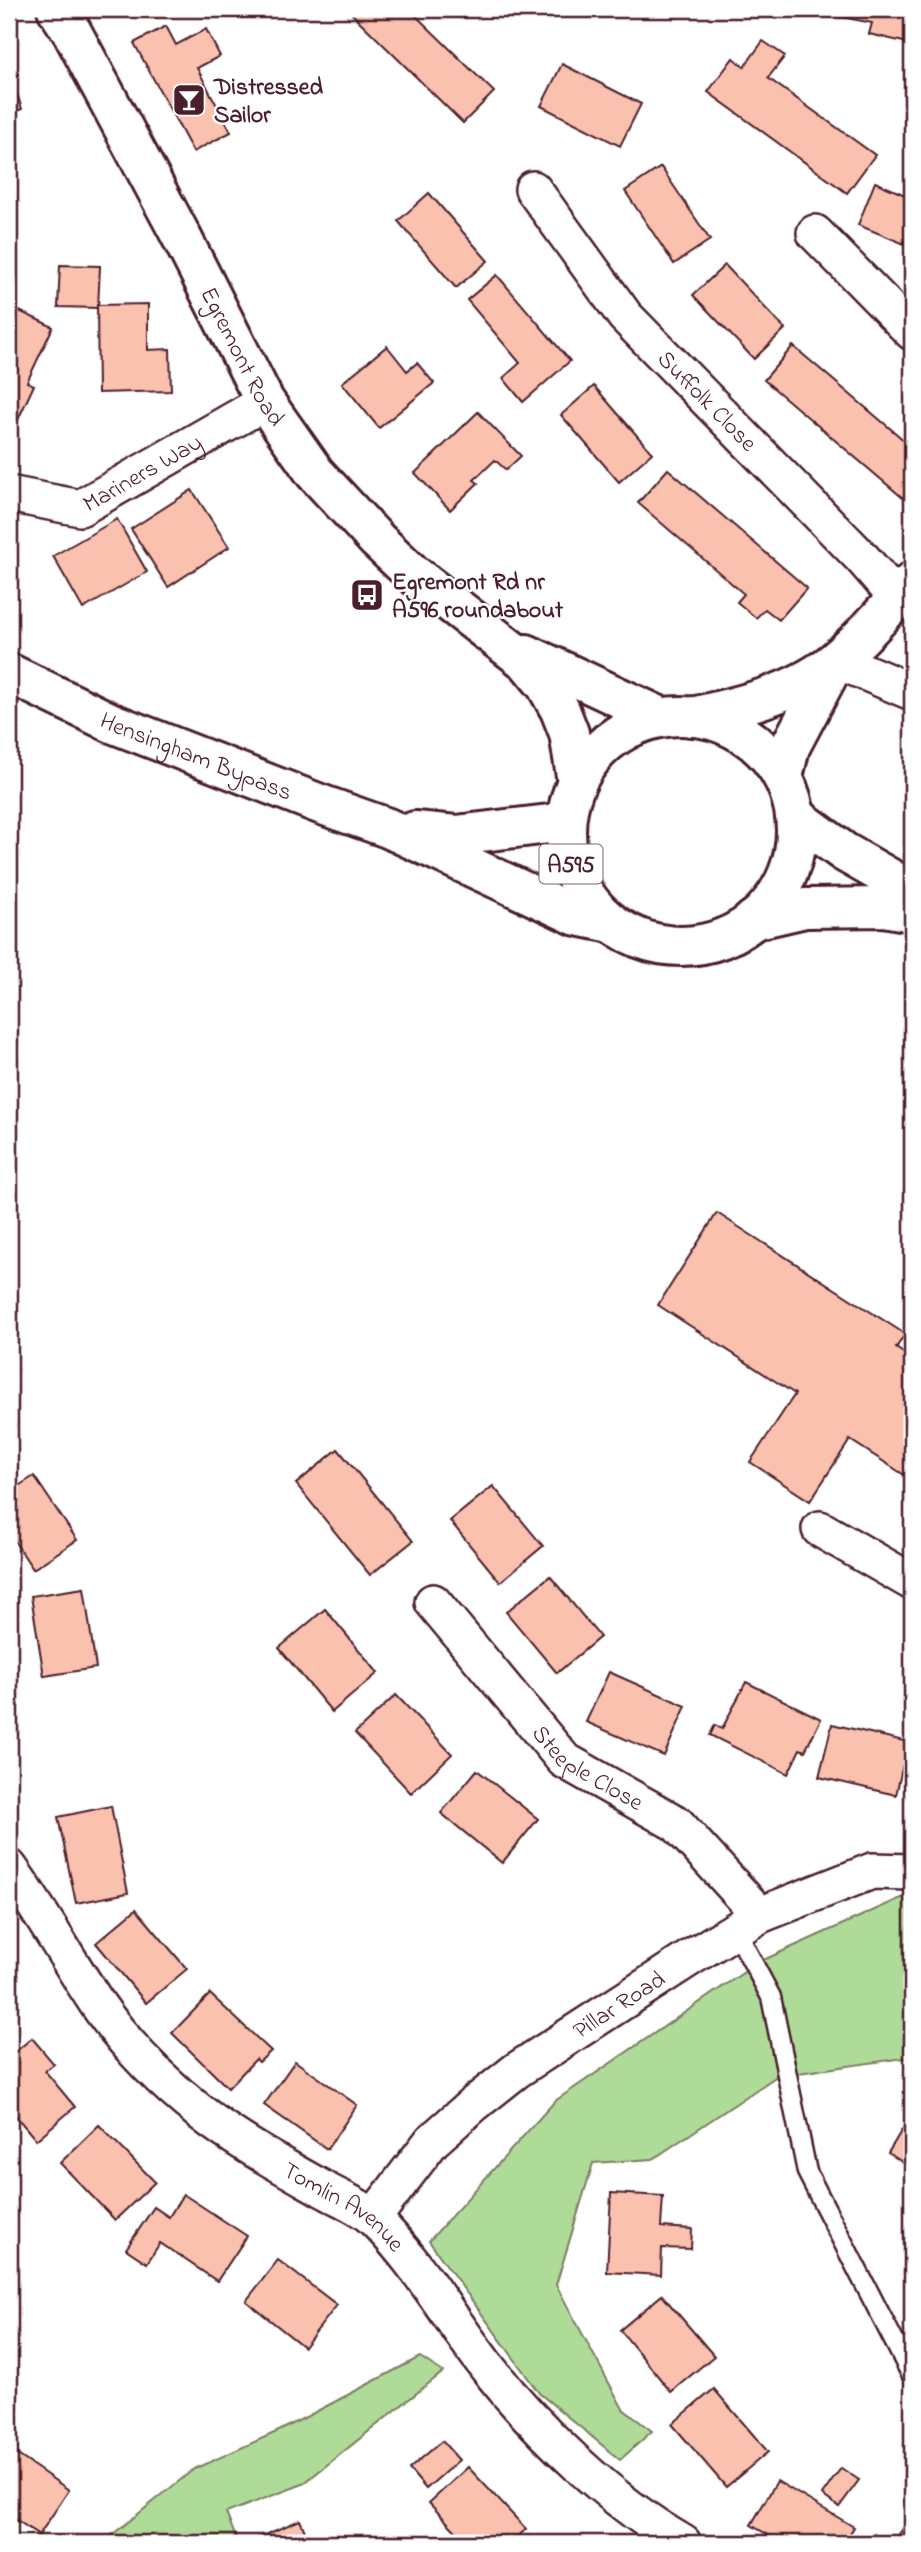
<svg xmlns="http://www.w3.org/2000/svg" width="921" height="2552" font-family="'Indie Flower',sans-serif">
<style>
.green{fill:#afdb99;stroke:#7c7d62;stroke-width:2}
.building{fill:#fac1af;stroke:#4a1f2b;stroke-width:2}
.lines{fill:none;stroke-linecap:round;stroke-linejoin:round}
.lane-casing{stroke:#4a1f2b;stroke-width:23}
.street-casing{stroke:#4a1f2b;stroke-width:40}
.secondary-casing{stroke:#4a1f2b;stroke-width:44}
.highway-casing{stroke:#4a1f2b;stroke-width:44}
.lane{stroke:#fff;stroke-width:18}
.street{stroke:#fff;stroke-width:35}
.secondary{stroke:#fff;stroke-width:38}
.highway{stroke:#fff;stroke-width:38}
.labels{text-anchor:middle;stroke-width:5;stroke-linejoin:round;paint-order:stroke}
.shield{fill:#fff;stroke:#80626b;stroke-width:2}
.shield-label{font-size:23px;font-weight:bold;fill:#4a1f2b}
.poi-label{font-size:24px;font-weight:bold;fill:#4a1f2b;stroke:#fff;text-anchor:start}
.street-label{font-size:24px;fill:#4a1f2b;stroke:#fff}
</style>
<rect width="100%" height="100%" fill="#fff"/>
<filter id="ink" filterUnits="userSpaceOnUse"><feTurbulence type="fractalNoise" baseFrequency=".0143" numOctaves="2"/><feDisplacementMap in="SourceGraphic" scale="14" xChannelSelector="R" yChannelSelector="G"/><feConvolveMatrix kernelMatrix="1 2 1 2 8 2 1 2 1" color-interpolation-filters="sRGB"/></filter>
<g filter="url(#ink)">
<g class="green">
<path d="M910,1894H912V2057L777,2076L653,2159L593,2163L556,2285L623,2409L652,2431L620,2460L539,2393L429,2241L555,2101L759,1962Z"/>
<path d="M420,2357L443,2372L303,2484L226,2513L238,2543H102L194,2469L281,2430Z"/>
</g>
<g class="building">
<path d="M347,9H409L494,92L463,123Z"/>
<path d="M823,9H912V44L869,34L872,23L822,13Z"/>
<path d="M166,26L176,45L206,29L220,56L197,68L231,132L193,152L134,43Z"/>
<path d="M763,41L785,56L768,78L875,155L847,193L708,92L733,58L744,67Z"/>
<path d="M562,64L641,104L620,146L541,106Z"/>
<path d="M9,70L22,109L9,114Z"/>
<path d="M661,167L710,240L674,264L625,191Z"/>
<path d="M875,182L912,198V247L858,225Z"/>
<path d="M429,193L488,261L456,288L398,221Z"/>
<path d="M60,265L100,266L98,308L58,307Z"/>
<path d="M725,265L785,329L754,359L693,295Z"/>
<path d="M497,275L570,361L523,402L503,378L520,363L467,300Z"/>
<path d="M148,304V350L170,349L171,391L98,393L97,305Z"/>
<path d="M13,308L53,327L27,382L34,385L16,424L9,420V318Z"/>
<path d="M387,346L407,371L417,363L434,383L379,428L342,383Z"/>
<path d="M793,346L912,447V487L903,498L764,380Z"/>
<path d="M594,386L652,453L619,482L561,415Z"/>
<path d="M478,412L521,456L506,470L495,460L474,480L478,483L450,510L415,473Z"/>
<path d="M668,469L807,588L779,620L765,609L756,618L737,602L744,594L638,503Z"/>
<path d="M192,490L229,547L168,587L131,529Z"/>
<path d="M117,519L147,572L83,609L53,556Z"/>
<path d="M717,1213L905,1334L896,1348L912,1359V1480L850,1440L810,1501L750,1462L795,1394L658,1305Z"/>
<path d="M338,1449L413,1541L370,1575L296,1484Z"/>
<path d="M34,1476L77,1540L33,1569L9,1533V1492Z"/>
<path d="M493,1486L543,1546L500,1582L450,1521Z"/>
<path d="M550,1576L600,1637L557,1673L506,1612Z"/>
<path d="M84,1588L96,1668L44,1676L31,1596Z"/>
<path d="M325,1609L378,1673L332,1712L279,1648Z"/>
<path d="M609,1672L686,1706L664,1756L586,1722Z"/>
<path d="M746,1682L821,1719L805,1751L800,1749L788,1774L710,1735L715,1725L722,1729Z"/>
<path d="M396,1695L452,1754L411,1793L355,1733Z"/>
<path d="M832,1724L908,1742L896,1795L819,1777Z"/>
<path d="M477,1770L538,1819L502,1863L441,1813Z"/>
<path d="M111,1806L128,1893L76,1903L58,1817Z"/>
<path d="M136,1909L187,1969L146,2003L96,1943Z"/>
<path d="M210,1994L271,2051L259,2062L256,2059L228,2088L172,2033Z"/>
<path d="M32,2038L54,2064L45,2071L75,2107L36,2140L9,2108V2057Z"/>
<path d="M295,2061L357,2105L327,2149L264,2105Z"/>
<path d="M912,2113V2168L888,2153Z"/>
<path d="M99,2125L155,2182L115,2220L60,2163Z"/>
<path d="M611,2193L663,2196L661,2227L692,2229L691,2249L662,2248L661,2275L607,2272Z"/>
<path d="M183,2194L247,2236L217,2281L160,2243L147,2263L126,2249L154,2207L169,2217Z"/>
<path d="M278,2260L337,2305L304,2347L246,2301Z"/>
<path d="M662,2295L714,2356L671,2392L620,2330Z"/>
<path d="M714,2389L768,2452L726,2487L672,2424Z"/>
<path d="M442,2441L459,2460L426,2489L409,2469Z"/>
<path d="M9,2449L69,2490L39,2535L9,2515Z"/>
<path d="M468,2467L526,2529L511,2543H467L429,2503Z"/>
<path d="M841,2468L859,2480L839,2507L822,2495Z"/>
<path d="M777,2481L854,2527L844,2543H782L751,2525Z"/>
<path d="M300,2520L310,2543H251L250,2541Z"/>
<path d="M904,2527L912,2532V2543H893Z"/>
<path d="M874,2534L886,2543H868Z"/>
</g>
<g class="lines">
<defs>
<path id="lane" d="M736,1931L771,1997L807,2172L912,2376"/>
<g id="street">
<path id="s1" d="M533,189L625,316L862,558L897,598"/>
<path d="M815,233L912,332"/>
<path id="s2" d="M9,494L80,508L265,402"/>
<path d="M836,660L912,692"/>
<path d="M820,1529L912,1582"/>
<path id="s3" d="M433,1602L564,1760L677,1824L760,1915"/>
<path id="s4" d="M9,1867C41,1911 67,1959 98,2005C125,2044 162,2082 200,2112C238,2142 283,2166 325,2190C341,2199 362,2207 375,2220C419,2264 450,2319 487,2367C537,2431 613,2503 683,2543"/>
<path id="s5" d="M373,2218L432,2141L474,2104L517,2070L693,1956L760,1915L872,1871L912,1872"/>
</g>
<g id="secondary">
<path id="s6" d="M57,9L72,32L180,234L265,402L315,473L377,540L413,574L527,662L546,685L560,710L569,733L577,782"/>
<path d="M526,654L661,717"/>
<path d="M692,717C741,706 797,693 836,660C864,637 888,608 912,582"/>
<path d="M783,777L790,747L835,662"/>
</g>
<g id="highway">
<path id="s7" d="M9,673L112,723L320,804L388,828L577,916L611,923"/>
<circle cx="681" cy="831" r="115"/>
<path d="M795,816L844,852L912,891"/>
<path d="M415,831L456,835L566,822"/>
<path d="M753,920L805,908L884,907L912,912"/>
</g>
</defs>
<use href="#lane" class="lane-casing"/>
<use href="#street" class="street-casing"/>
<use href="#secondary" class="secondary-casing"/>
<use href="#highway" class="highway-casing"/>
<use href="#lane" class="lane"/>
<use href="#street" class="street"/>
<use href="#secondary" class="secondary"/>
<use href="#highway" class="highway"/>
</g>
</g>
<defs>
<symbol id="bar-square" viewBox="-11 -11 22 22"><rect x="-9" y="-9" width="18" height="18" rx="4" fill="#4a1f2b" stroke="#fff"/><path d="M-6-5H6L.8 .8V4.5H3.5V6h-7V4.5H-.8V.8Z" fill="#fff"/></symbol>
<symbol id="bus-square" viewBox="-11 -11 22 22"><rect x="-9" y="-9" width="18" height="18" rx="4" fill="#4a1f2b" stroke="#fff"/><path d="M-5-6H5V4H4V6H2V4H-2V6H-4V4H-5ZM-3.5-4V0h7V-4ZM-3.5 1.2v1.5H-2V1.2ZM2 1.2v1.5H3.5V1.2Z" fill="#fff"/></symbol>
</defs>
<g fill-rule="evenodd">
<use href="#bar-square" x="170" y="81" width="38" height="38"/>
<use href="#bus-square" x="348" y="576" width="38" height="38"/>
</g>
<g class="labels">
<rect class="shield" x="539.5" y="844.5" width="63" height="39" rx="5"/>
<g class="shield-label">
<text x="571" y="872">A595</text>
</g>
<g class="poi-label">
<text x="214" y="94">Distressed<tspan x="214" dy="28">Sailor</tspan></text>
<text x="392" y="589">Egremont Rd nr<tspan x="392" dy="28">A596 roundabout</tspan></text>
</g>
<g class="street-label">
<text dy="8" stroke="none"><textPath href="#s6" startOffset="394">Egremont Road</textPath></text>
<text dy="8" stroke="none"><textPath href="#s1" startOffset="275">Suffolk Close</textPath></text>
<text dy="8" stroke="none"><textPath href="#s2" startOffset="144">Mariners Way</textPath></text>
<text dy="8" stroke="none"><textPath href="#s7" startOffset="205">Hensingham Bypass</textPath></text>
<text dy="8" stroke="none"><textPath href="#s3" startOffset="229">Steeple Close</textPath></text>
<text dy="8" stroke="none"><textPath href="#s5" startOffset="329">Pillar Road</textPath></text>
<text dy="8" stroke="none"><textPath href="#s4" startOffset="485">Tomlin Avenue</textPath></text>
</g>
</g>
<rect width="921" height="2552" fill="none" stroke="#fff" stroke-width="35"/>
<rect x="18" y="18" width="886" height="2517" fill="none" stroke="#4a1f2b" stroke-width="2.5" filter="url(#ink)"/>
</svg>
